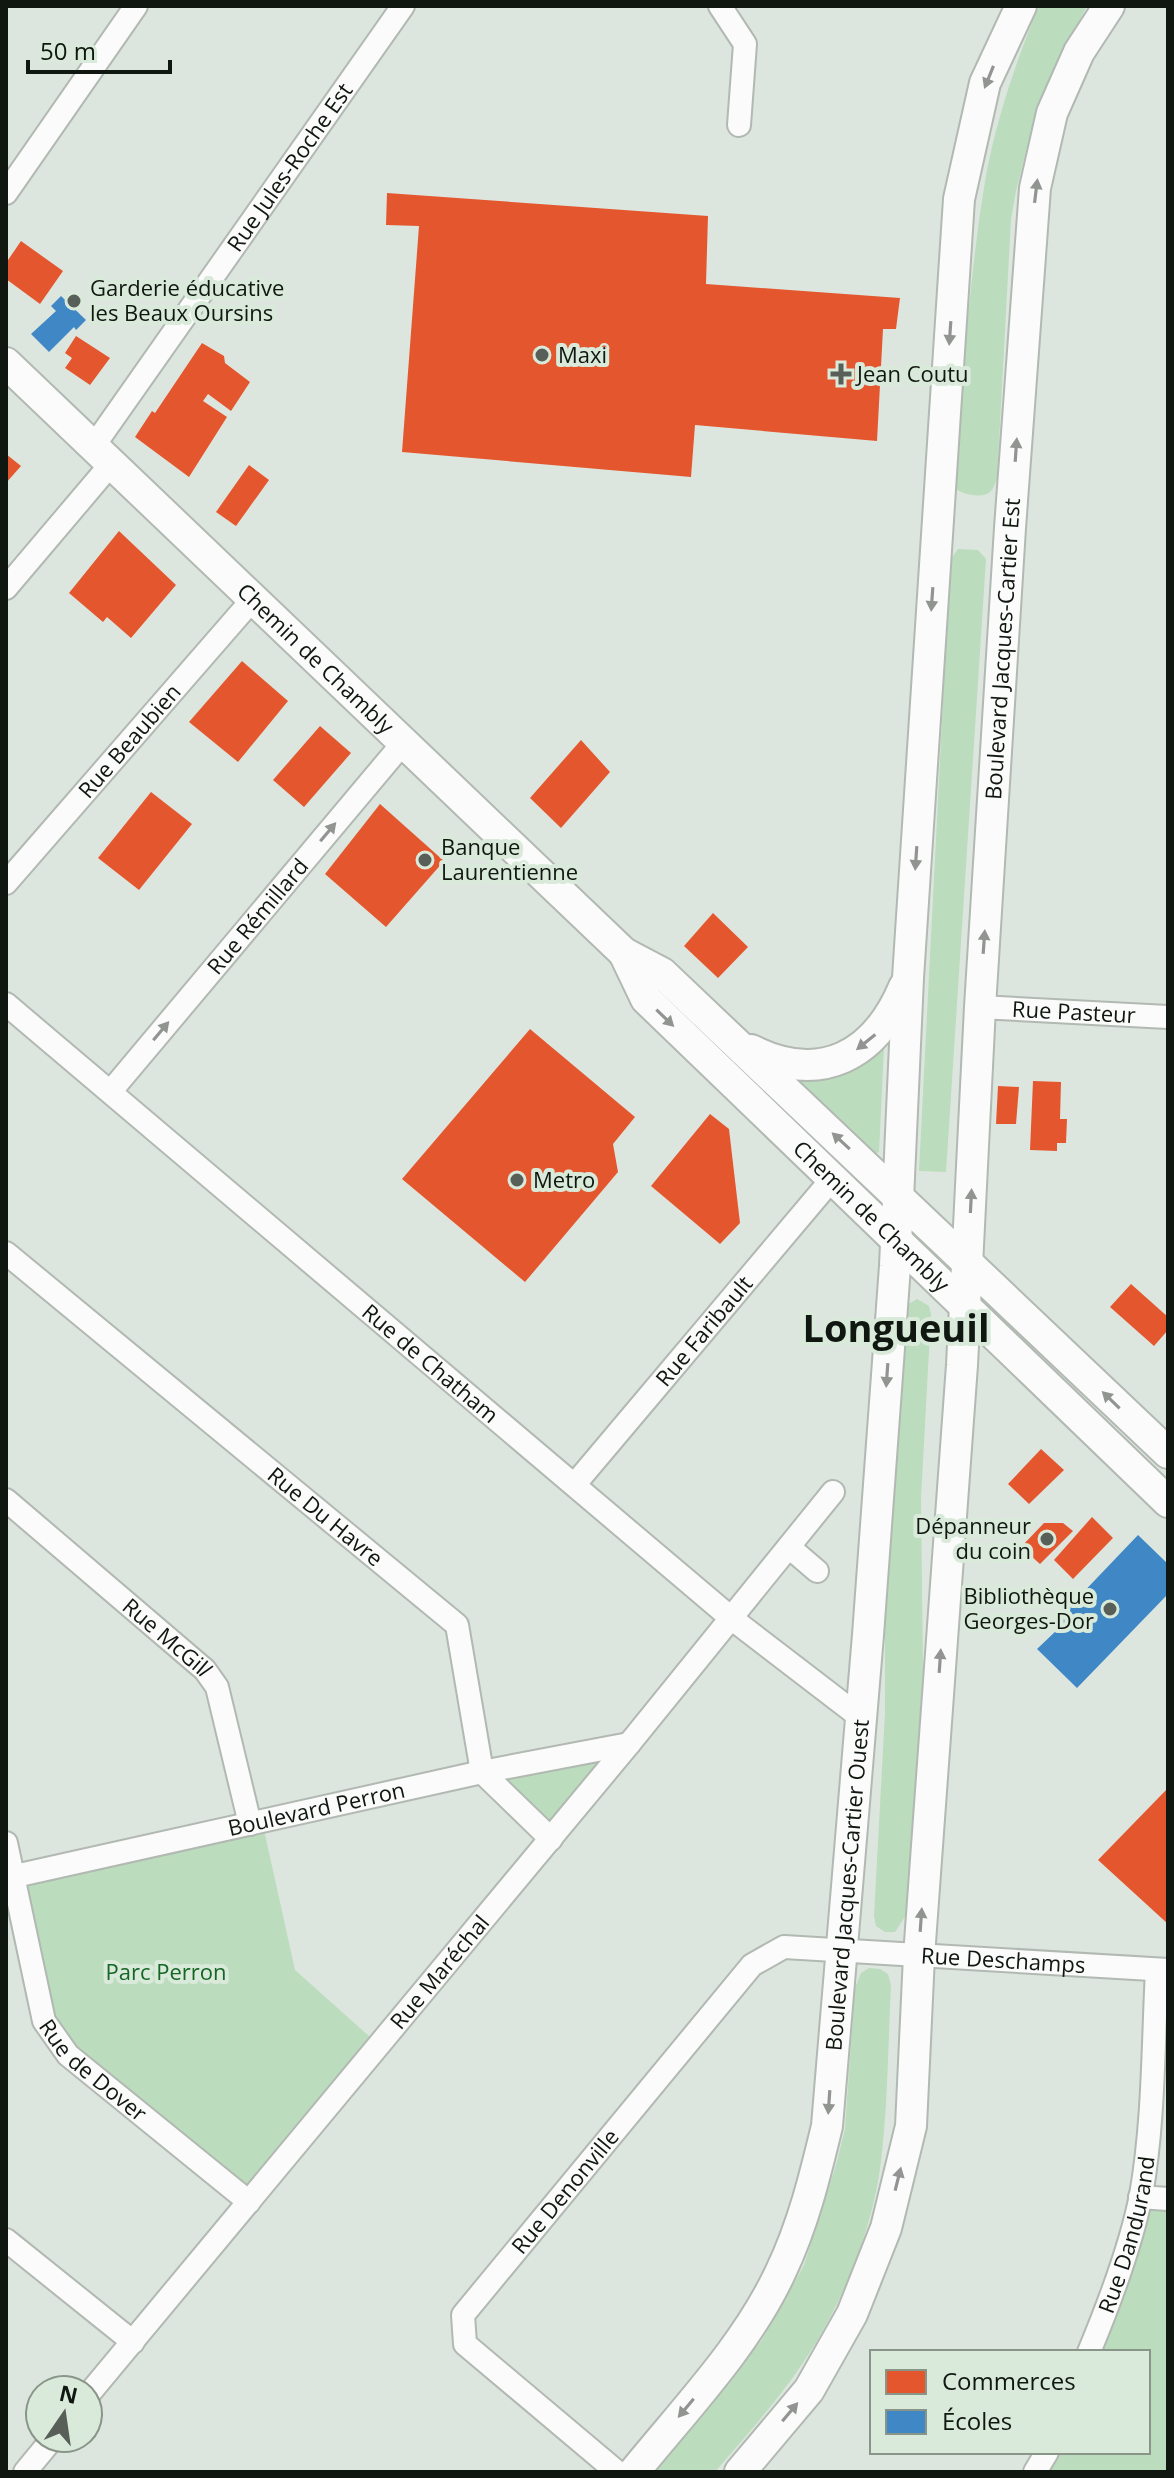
<svg xmlns="http://www.w3.org/2000/svg" width="1174" height="2478" font-family="'Open Sans',sans-serif">
<style>
.green{fill:#bbdcbd}
.shops{fill:#e4572e}
.schools{fill:#3f88c5}
.lines{fill:none;stroke-linecap:round;stroke-linejoin:round}
.minor-casing{stroke:#b2b8b2;stroke-width:26}
.secondary-casing{stroke:#b2b8b2;stroke-width:34}
.minor{stroke:#fafbfa;stroke-width:22}
.secondary{stroke:#fafbfa;stroke-width:30}
.oneway{fill:#919491}
.poi-dot{fill:#585f58;stroke:#d9eada;stroke-width:3}
.labels{text-anchor:middle;stroke-width:8;stroke-linejoin:round;paint-order:stroke}
.street-label{font-size:22px;fill:#101610;stroke:#d9eada}
.poi-label{font-size:22px;fill:#101610;stroke:#d9eada;text-anchor:start}
.park-label{font-size:22px;fill:#156725;stroke:#d9eada}
.town-label{font-size:38px;font-weight:bold;fill:#101610;stroke:#d9eada}
</style>
<rect width="100%" height="100%" fill="#dde6de"/>
<g class="green">
<path d="M1039,6H1087L1038,103L1016,191L1011,219L997,479C995,483 994,488 991,491C983,500 961,494 953,487C963,384 969,272 987,170C998,115 1017,58 1039,6Z"/>
<path d="M958,549L978,550L986,559L946,1172L919,1171L949,585L951,559Z"/>
<path d="M879,1043L884,1047L879,1152L871,1155L781,1073Z"/>
<path d="M917,1299L929,1306L931,1314L921,1498L923,1673L906,1915L895,1932H885L876,1926L874,1916L885,1713V1589L904,1316L907,1305Z"/>
<path d="M629,1744L551,1839L482,1772Z"/>
<path d="M262,1821L295,1970L379,2045L249,2202L44,2021L15,1876Z"/>
<path d="M869,1968L880,1969L888,1974L891,1985C888,2044 888,2103 881,2161C872,2239 833,2326 785,2388C763,2417 739,2444 715,2472H654L762,2340L804,2265L836,2165L845,2129L855,1988L861,1973Z"/>
<path d="M1140,2197L1168,2199V2472H1035L1047,2452H1148V2352H1089Z"/>
</g>
<g class="shops">
<path d="M387,193L708,216L706,284L900,298L896,329H883L877,441L695,425L691,477L402,452L419,226L386,225Z"/>
<path d="M21,241L63,271L40,304L6,279V263Z"/>
<path d="M76,336L110,358L90,385L65,368L72,358L65,353Z"/>
<path d="M202,343L224,356L225,363L250,382L231,411L208,394L203,401L227,417L189,477L135,437L152,411L155,413Z"/>
<path d="M6,454L21,466L6,483Z"/>
<path d="M249,465L269,480L236,526L216,512Z"/>
<path d="M119,531L176,585L131,638L107,617L103,622L69,593Z"/>
<path d="M242,661L288,701L238,762L189,722Z"/>
<path d="M320,726L351,753L304,807L273,780Z"/>
<path d="M581,740L610,772L561,828L530,798Z"/>
<path d="M151,792L192,824L139,890L98,858Z"/>
<path d="M380,804L444,861L386,927L325,874Z"/>
<path d="M713,913L748,947L718,978L684,946Z"/>
<path d="M530,1029L635,1117L613,1144L618,1172L525,1282L402,1179Z"/>
<path d="M1033,1081L1061,1082L1060,1119H1067L1066,1143H1057V1151L1030,1150Z"/>
<path d="M998,1086L1019,1087L1016,1124H996Z"/>
<path d="M710,1114L729,1129L740,1223L720,1244L651,1186Z"/>
<path d="M1131,1284L1168,1317V1330L1154,1346L1110,1307Z"/>
<path d="M1041,1449L1064,1470L1029,1504L1008,1484Z"/>
<path d="M1092,1517L1113,1538L1073,1579L1054,1560Z"/>
<path d="M1044,1523H1063L1073,1531L1040,1564L1021,1547Z"/>
<path d="M1168,1788V1924L1098,1860Z"/>
</g>
<g class="schools">
<path d="M61,296L86,320L76,330L74,327L49,352L31,334L56,311L51,306Z"/>
<path d="M1138,1535L1168,1564V1594L1077,1688L1037,1649L1058,1629L1053,1624Z"/>
</g>
<g class="lines">
<defs>
<g id="minor">
<path d="M720,6L745,44L739,125"/>
<path d="M6,193L136,6"/>
<path id="s1" d="M93,447L403,6"/>
<path d="M6,588L111,464"/>
<path id="s2" d="M6,883L253,599"/>
<path id="s3" d="M6,1004L731,1618L860,1717"/>
<path id="s4" d="M980,1007L1168,1017"/>
<path id="s5" d="M111,1091L403,743"/>
<path id="s6" d="M6,1253L457,1625L482,1772L551,1839"/>
<path id="s7" d="M575,1484L832,1179"/>
<path id="s8" d="M6,1500L205,1670L217,1687L250,1824"/>
<path d="M789,1547L817,1571"/>
<path id="s9" d="M6,1843L44,2021L68,2055L249,2202"/>
<path id="s10" d="M6,1878L482,1772L629,1744"/>
<path d="M1140,2197L1168,2199"/>
<path d="M6,2240L133,2342"/>
<path id="s11" d="M1089,2352C1109,2304 1131,2246 1141,2195C1154,2122 1153,2044 1157,1970"/>
<path id="s12" d="M88,2395L629,1744L833,1492"/>
<path d="M25,2472L53,2438"/>
<path id="s13" d="M617,2472L465,2344L463,2315L752,1965L784,1947L1168,1970"/>
<path d="M1035,2472L1047,2452"/>
</g>
<g id="secondary">
<path id="s14" d="M6,363L624,953L662,973L1168,1453"/>
<path id="s15" d="M624,953L646,999L1168,1502"/>
<path d="M751,1050C821,1085 875,1056 904,987"/>
<path id="s16" d="M634,2472C685,2409 747,2345 781,2271C803,2225 815,2176 827,2126L868,1635L895,1266L908,978L959,199L985,83L1021,6"/>
<path id="s17" d="M740,2472L809,2390L852,2314L886,2228L911,2126L919,1956L962,1365L980,1007L1010,528L1035,188L1052,113L1079,52L1109,6"/>
</g>
</defs>
<use href="#minor" class="minor-casing"/>
<use href="#secondary" class="secondary-casing"/>
<use href="#minor" class="minor"/>
<use href="#secondary" class="secondary"/>
</g>
<defs><path id="oneway-solid" d="M-6-.8H1V-3.2L6.5 0L1 3.2V.8H-6Z" transform="scale(2)"/></defs>
<g class="oneway">
<use href="#oneway-solid" transform="translate(989 77) rotate(112)"/>
<use href="#oneway-solid" transform="translate(1036 191) rotate(-83)"/>
<use href="#oneway-solid" transform="translate(950 333) rotate(94)"/>
<use href="#oneway-solid" transform="translate(1016 450) rotate(-86)"/>
<use href="#oneway-solid" transform="translate(932 599) rotate(94)"/>
<use href="#oneway-solid" transform="translate(328 832) rotate(-50)"/>
<use href="#oneway-solid" transform="translate(916 858) rotate(94)"/>
<use href="#oneway-solid" transform="translate(984 942) rotate(-86)"/>
<use href="#oneway-solid" transform="translate(665 1018) rotate(44)"/>
<use href="#oneway-solid" transform="translate(161 1031) rotate(-50)"/>
<use href="#oneway-solid" transform="translate(866 1042) rotate(141)"/>
<use href="#oneway-solid" transform="translate(841 1141) rotate(-137)"/>
<use href="#oneway-solid" transform="translate(971 1201) rotate(-87)"/>
<use href="#oneway-solid" transform="translate(887 1375) rotate(94)"/>
<use href="#oneway-solid" transform="translate(1111 1400) rotate(-136)"/>
<use href="#oneway-solid" transform="translate(940 1661) rotate(-86)"/>
<use href="#oneway-solid" transform="translate(921 1920) rotate(-86)"/>
<use href="#oneway-solid" transform="translate(829 2102) rotate(94)"/>
<use href="#oneway-solid" transform="translate(898 2179) rotate(-76)"/>
<use href="#oneway-solid" transform="translate(686 2408) rotate(130)"/>
<use href="#oneway-solid" transform="translate(790 2412) rotate(-50)"/>
</g>
<g class="poi-dot">
<circle cx="74" cy="301" r="8"/>
<circle cx="542" cy="355" r="8"/>
<path d="M837 362h8v8h8v8h-8v8h-8v-8h-8v-8h8z"/>
<circle cx="425" cy="860" r="8"/>
<circle cx="517" cy="1180" r="8"/>
<circle cx="1047" cy="1539" r="8"/>
<circle cx="1110" cy="1609" r="8"/>
</g>
<g class="labels">
<g class="street-label">
<text dy="8" stroke="none"><textPath href="#s1" startOffset="342">Rue Jules-Roche Est</textPath></text>
<text dy="8" stroke="none"><textPath href="#s17" startOffset="1872">Boulevard Jacques-Cartier Est</textPath></text>
<text dy="8" stroke="none"><textPath href="#s14" startOffset="428">Chemin de Chambly</textPath></text>
<text dy="8" stroke="none"><textPath href="#s2" startOffset="188">Rue Beaubien</textPath></text>
<text dy="8" stroke="none"><textPath href="#s5" startOffset="228">Rue Rémillard</textPath></text>
<text dy="8" stroke="none"><textPath href="#s4" startOffset="94">Rue Pasteur</textPath></text>
<text dy="8" stroke="none"><textPath href="#s15" startOffset="364">Chemin de Chambly</textPath></text>
<text dy="8" stroke="none"><textPath href="#s7" startOffset="200">Rue Faribault</textPath></text>
<text dy="8" stroke="none"><textPath href="#s3" startOffset="556">Rue de Chatham</textPath></text>
<text dy="8" stroke="none"><textPath href="#s6" startOffset="414">Rue Du Havre</textPath></text>
<text dy="8" stroke="none"><textPath href="#s8" startOffset="212">Rue McGill</textPath></text>
<text dy="8" stroke="none"><textPath href="#s10" startOffset="318">Boulevard Perron</textPath></text>
<text dy="8" stroke="none"><textPath href="#s16" startOffset="644">Boulevard Jacques-Cartier Ouest</textPath></text>
<text dy="8" stroke="none"><textPath href="#s13" startOffset="938">Rue Deschamps</textPath></text>
<text dy="8" stroke="none"><textPath href="#s12" startOffset="550">Rue Maréchal</textPath></text>
<text dy="8" stroke="none"><textPath href="#s9" startOffset="252">Rue de Dover</textPath></text>
<text dy="8" stroke="none"><textPath href="#s13" startOffset="388">Rue Denonville</textPath></text>
<text dy="8" stroke="none"><textPath href="#s11" startOffset="124">Rue Dandurand</textPath></text>
</g>
<g class="poi-label">
<text x="90" y="296">Garderie éducative<tspan x="90" dy="25">les Beaux Oursins</tspan></text>
<text x="558" y="363">Maxi</text>
<text x="857" y="382">Jean Coutu</text>
<text x="441" y="855">Banque<tspan x="441" dy="25">Laurentienne</tspan></text>
<text x="533" y="1188">Metro</text>
<text x="1031" y="1534" text-anchor="end">Dépanneur<tspan x="1031" dy="25">du coin</tspan></text>
<text x="1094" y="1604" text-anchor="end">Bibliothèque<tspan x="1094" dy="25">Georges-Dor</tspan></text>
</g>
<g class="park-label">
<text x="166" y="1980">Parc Perron</text>
</g>
<g class="town-label">
<text x="896" y="1342">Longueuil</text>
</g>
</g>
<rect width="1174" height="2478" fill="none" stroke="#101610" stroke-width="16"/>
<rect x="870" y="2350" width="280" height="104" fill="#d9eada" stroke="#899589" stroke-width="2"/>
<rect x="886" y="2370" width="40" height="24" fill="#e4572e" stroke="#899589" stroke-width="2"/>
<text x="942" y="2390" font-size="24" fill="#101610">Commerces</text>
<rect x="886" y="2410" width="40" height="24" fill="#3f88c5" stroke="#899589" stroke-width="2"/>
<text x="942" y="2430" font-size="24" fill="#101610">Écoles</text>
<g transform="translate(64 2414) rotate(13)"><circle r="38" fill="#d9eada" stroke="#899589" stroke-width="2"/>
<path d="M0-6L14 30L0 20L-14 30Z" fill="#585f58"/>
<text y="-12" font-size="22" font-weight="bold" text-anchor="middle" fill="#101610">N</text>
</g>
<path d="M28 60v12h142v-12" fill="none" stroke="#101610" stroke-width="4"/>
<text x="40" y="60" font-size="24" fill="#101610" stroke="#d9eada" stroke-width="6" paint-order="stroke">50 m</text>
</svg>
